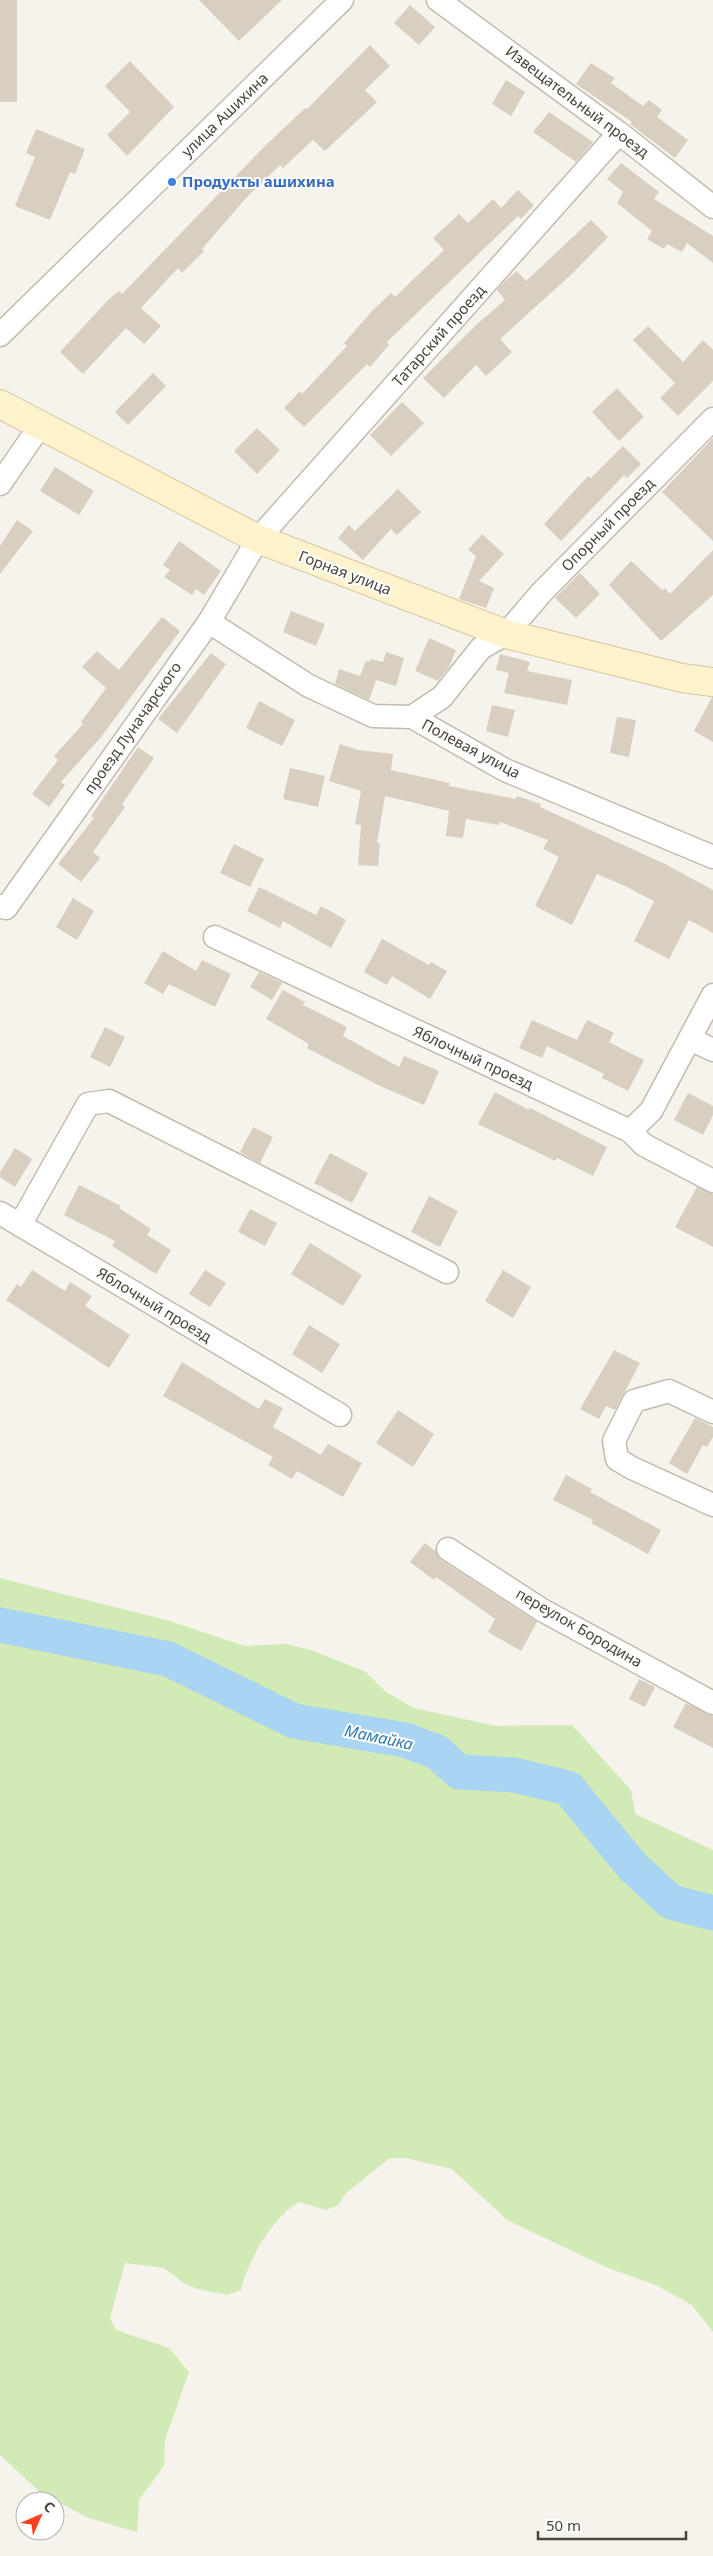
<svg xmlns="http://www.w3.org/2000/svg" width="713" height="2556" font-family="'Noto Sans',sans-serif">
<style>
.green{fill:#d2eab5}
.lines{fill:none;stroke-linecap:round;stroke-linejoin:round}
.river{stroke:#a9d4f2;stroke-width:35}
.building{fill:#d8cfc1}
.street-casing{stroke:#c2bbae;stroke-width:25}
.secondary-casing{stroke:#d6c79b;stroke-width:30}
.street{stroke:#fff;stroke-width:22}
.secondary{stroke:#fff3cd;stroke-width:28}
.shop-dot{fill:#3f7fe0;stroke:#fff;stroke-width:2}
.labels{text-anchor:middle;stroke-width:4;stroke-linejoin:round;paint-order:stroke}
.street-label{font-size:15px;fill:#4b4439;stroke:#fff}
.shop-label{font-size:15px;font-weight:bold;fill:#366cbe;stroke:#fff;text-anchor:start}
.water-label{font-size:16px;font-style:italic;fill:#2e7ab2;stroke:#fff}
</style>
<rect width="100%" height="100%" fill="#f6f3ec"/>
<path class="green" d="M0,1578L170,1621L245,1646L286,1644L314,1651L366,1672L386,1692L414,1708L496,1726L572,1725L631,1790L635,1814L713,1850V2332L692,2305L656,2285L608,2268L507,2220L452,2169L406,2158H390L346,2193L338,2205L326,2210L299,2202C272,2218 248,2260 241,2290L227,2295L198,2289L185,2284L164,2268L125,2263L110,2318L116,2330L169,2348L189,2372L165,2440L164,2466L139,2500L137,2532L89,2518L42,2494L0,2455Z"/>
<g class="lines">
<path class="river" d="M0,1625L168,1659L294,1721L405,1740L437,1752L459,1772L514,1775L568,1788L633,1867L671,1902L713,1913"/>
</g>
<g class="building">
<rect x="0" y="0" width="17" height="102"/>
<path d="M199,0H282L239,41Z"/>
<path d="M410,5L435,27L419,45L394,23Z"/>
<path d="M370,45L390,66L365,90L377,102L325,151L313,140L283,168L280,165L247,197L202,249L204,251L182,273L178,268L141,308L161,326L144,344L126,328L83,374L60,352L109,299L119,291L122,294L263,148L305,108L307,109Z"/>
<path d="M130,61L174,107L127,156L107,135L130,112L105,86Z"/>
<path d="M591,63L615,78L611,83L643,106L649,100L662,110L657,117L688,140L675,158L630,124L632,122L576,84Z"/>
<path d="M506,80L525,92L511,116L492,104Z"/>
<path d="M549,112L593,142L576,162L533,132Z"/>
<path d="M36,129L85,149L75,174L70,172L50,220L15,206L35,157L26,153Z"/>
<path d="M621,163L659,192L654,199L713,236V263L687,243L682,252L667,244L664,249L647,239L652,231L617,203L623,192L607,179Z"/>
<path d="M518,190L534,205L521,219L518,216L387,342L389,345L370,367L367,364L304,427L284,408L300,391L302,394L347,346L344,343L373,310L391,293L395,297L444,250L433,238L459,214L468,223L493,199L501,208Z"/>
<path d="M591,220L608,237L574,272L500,339L512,352L486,376L476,365L444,398L423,378L476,325L505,300L497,290L505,281L517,271L526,281Z"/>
<path d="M648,326L683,362L703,340L713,350V381L678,416L660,398L675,383L633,340Z"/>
<path d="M153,373L166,386L128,425L115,412Z"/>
<path d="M617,388L644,417L619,441L592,412Z"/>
<path d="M402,402L424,423L391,456L370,435Z"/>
<path d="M257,428L280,450L257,474L234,451Z"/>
<path d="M713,438V541L662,492Z"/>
<path d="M623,446L641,464L627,478L624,475L561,541L544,524L588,476L591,478Z"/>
<path d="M55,467L94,491L79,515L40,491Z"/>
<path d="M398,489L421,512L397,535L391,529L363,560L338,538L349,525L355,531Z"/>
<path d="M17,520L33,531L0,574V546Z"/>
<path d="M482,534L504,554L479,581L494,588L486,608L459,599L476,556L468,550Z"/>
<path d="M179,541L221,571L204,595L196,589L192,595L164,577L170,570L163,565Z"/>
<path d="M713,550V595L661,641L609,585L631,561L662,590L665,588L670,594Z"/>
<path d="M580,573L600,594L576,618L555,598Z"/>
<path d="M291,611L325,624L316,646L283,632Z"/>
<path d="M162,617L180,631L101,737L61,782L65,785L49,807L32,794L58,760L54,756L83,724L81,722L106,688L82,667L97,651L119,670Z"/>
<path d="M429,638L456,650L449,667L438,681L415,671Z"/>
<path d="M386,652L404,658L396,686L376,680L369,700L335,684L339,669L360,676L366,661L369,662L371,659L383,662Z"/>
<path d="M211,653L226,664L177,733L158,719Z"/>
<path d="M500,654L530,662L527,671L572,680L567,705L504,693L509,673L496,670Z"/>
<path d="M712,697H713V742L694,731Z"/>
<path d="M259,701L295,720L282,746L246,728Z"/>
<path d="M492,705L515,710L508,737L486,731Z"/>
<path d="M617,717L636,720L629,757L610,753Z"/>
<path d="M340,744L358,750L393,754L391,770L450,783L449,786L516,799L517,796L541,804L540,807L665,864L713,890V933L689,920L669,959L634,941L654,901L625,886L597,874L572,925L535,906L559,857L543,849L548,840L500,822L499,825L466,819L463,838L446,836L449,811L385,796L377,843H380L378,866L358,865L361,825L355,824L361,791L329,781Z"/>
<path d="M138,747L154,758L122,804L125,807L93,852L100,858L81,882L58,864L94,818L91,816Z"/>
<path d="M290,768L325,776L318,807L283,799Z"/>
<path d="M234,844L264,859L250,887L220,873Z"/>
<path d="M259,887L316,915L321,906L346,920L331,948L283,921L280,928L247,911Z"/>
<path d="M73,898L94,911L77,940L56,927Z"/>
<path d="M382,939L429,965L431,962L447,971L430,999L392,976L387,985L364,972Z"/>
<path d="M163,951L196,971L202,960L231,974L215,1007L169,984L163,994L144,983Z"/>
<path d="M259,972L282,983L272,1000L250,987Z"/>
<path d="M283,990L305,1002L303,1005L347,1027L343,1036L399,1067L404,1056L439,1071L424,1105L380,1086L307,1048L309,1044L266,1019Z"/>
<path d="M532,1020L577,1040L587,1020L614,1033L609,1042L644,1060L628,1091L602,1078L604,1074L547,1046L542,1058L519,1048Z"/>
<path d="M105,1027L125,1037L110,1067L90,1057Z"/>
<path d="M495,1092L529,1110L530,1108L607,1147L593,1176L557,1158L555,1161L543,1155L478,1124Z"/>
<path d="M688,1093L713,1106V1115L703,1135L674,1120Z"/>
<path d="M253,1127L273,1137L260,1163L240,1152Z"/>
<path d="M15,1148L32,1159L15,1187L0,1177V1172Z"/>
<path d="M330,1153L368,1173L352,1203L314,1183Z"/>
<path d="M79,1185L121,1206L119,1208L151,1229L147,1235L171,1250L156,1274L112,1246L115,1241L64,1215Z"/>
<path d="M697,1187L713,1194V1247L675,1227Z"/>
<path d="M429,1196L458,1211L440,1247L411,1232Z"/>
<path d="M250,1209L277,1223L265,1246L238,1232Z"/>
<path d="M310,1243L362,1275L343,1306L291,1274Z"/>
<path d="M32,1270L65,1291L70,1282L92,1296L85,1306L130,1335L109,1368L6,1300L17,1284L21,1287Z"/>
<path d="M205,1270L226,1283L210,1307L189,1294Z"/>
<path d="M503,1270L531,1287L513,1318L485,1301Z"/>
<path d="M309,1325L340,1344L322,1373L292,1354Z"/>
<path d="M614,1350L640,1363L615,1410L606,1406L599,1419L580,1409Z"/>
<path d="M182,1362L259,1409L265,1399L283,1408L273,1427L321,1455L328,1444L362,1463L343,1497L297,1471L292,1479L268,1465L273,1457L163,1396Z"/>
<path d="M398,1410L434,1434L413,1467L376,1443Z"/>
<path d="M695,1418L713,1427V1437L707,1447L703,1445L687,1474L669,1463Z"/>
<path d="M566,1475L592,1489L590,1492L661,1530L648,1554L591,1523L593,1520L553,1500Z"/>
<path d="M425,1543L435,1551L441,1560L537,1622L521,1651L488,1632L495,1619L436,1577L434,1580L410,1562Z"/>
<path d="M639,1679L655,1687L645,1707L629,1699Z"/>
<path d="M686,1703L713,1716V1748L673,1727Z"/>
</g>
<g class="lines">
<defs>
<g id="street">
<path d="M438,0L619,133L713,207"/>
<path d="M0,335L342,0"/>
<path d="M0,484L40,426"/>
<path d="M209,622L309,686L373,716L412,717L505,770L713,857"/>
<path d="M412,717L442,697L481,648L506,634L542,592L713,419"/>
<path d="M0,906L6,908L209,622L258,539L619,133"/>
<path d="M215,937L630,1131L651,1111L713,995"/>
<path d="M690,1039L713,1050"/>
<path d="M630,1131L644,1145L713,1181"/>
<path d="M0,1213L340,1415"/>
<path d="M20,1225L88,1104L109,1101L447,1272"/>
<path d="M713,1412L669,1391L634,1401L614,1441L617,1459L632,1468L713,1505"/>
<path d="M448,1549L542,1610L713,1703"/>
</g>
<path id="secondary" d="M0,404L258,539L506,634L682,678L713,682"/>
</defs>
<use href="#street" class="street-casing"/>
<use href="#secondary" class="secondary-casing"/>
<use href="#street" class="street"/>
<use href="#secondary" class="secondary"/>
</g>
<circle class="shop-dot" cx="172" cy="182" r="5"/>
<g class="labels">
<g class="street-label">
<text transform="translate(577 102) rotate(37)" y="5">Извещательный проезд</text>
<text transform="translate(225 115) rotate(-44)" y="5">улица Ашихина</text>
<text transform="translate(439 336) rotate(-48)" y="5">Татарский проезд</text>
<text transform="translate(608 525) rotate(-45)" y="5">Опорный проезд</text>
<text transform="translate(345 573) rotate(21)" y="5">Горная улица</text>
<text transform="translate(133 728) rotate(-55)" y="5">проезд Луначарского</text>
<text transform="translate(471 749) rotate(28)" y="5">Полевая улица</text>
<text transform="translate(473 1058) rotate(25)" y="5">Яблочный проезд</text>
<text transform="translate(154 1305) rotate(31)" y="5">Яблочный проезд</text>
<text transform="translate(579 1628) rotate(30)" y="5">переулок Бородина</text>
</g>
<g class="shop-label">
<text x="182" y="187">Продукты ашихина</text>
</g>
<g class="water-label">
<text transform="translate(379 1737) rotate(12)" y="6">Мамайка</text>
</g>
</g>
<g transform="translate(40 2516) rotate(45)"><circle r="24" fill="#ffffff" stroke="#b7b4b0"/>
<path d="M0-4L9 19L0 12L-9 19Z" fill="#fc3f1d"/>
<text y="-8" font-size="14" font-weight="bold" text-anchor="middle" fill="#4b4439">С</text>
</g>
<path d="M538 2531v8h148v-8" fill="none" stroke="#4b4439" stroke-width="2.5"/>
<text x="546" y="2531" font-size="15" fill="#4b4439" stroke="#ffffff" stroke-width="4" paint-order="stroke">50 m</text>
</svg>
